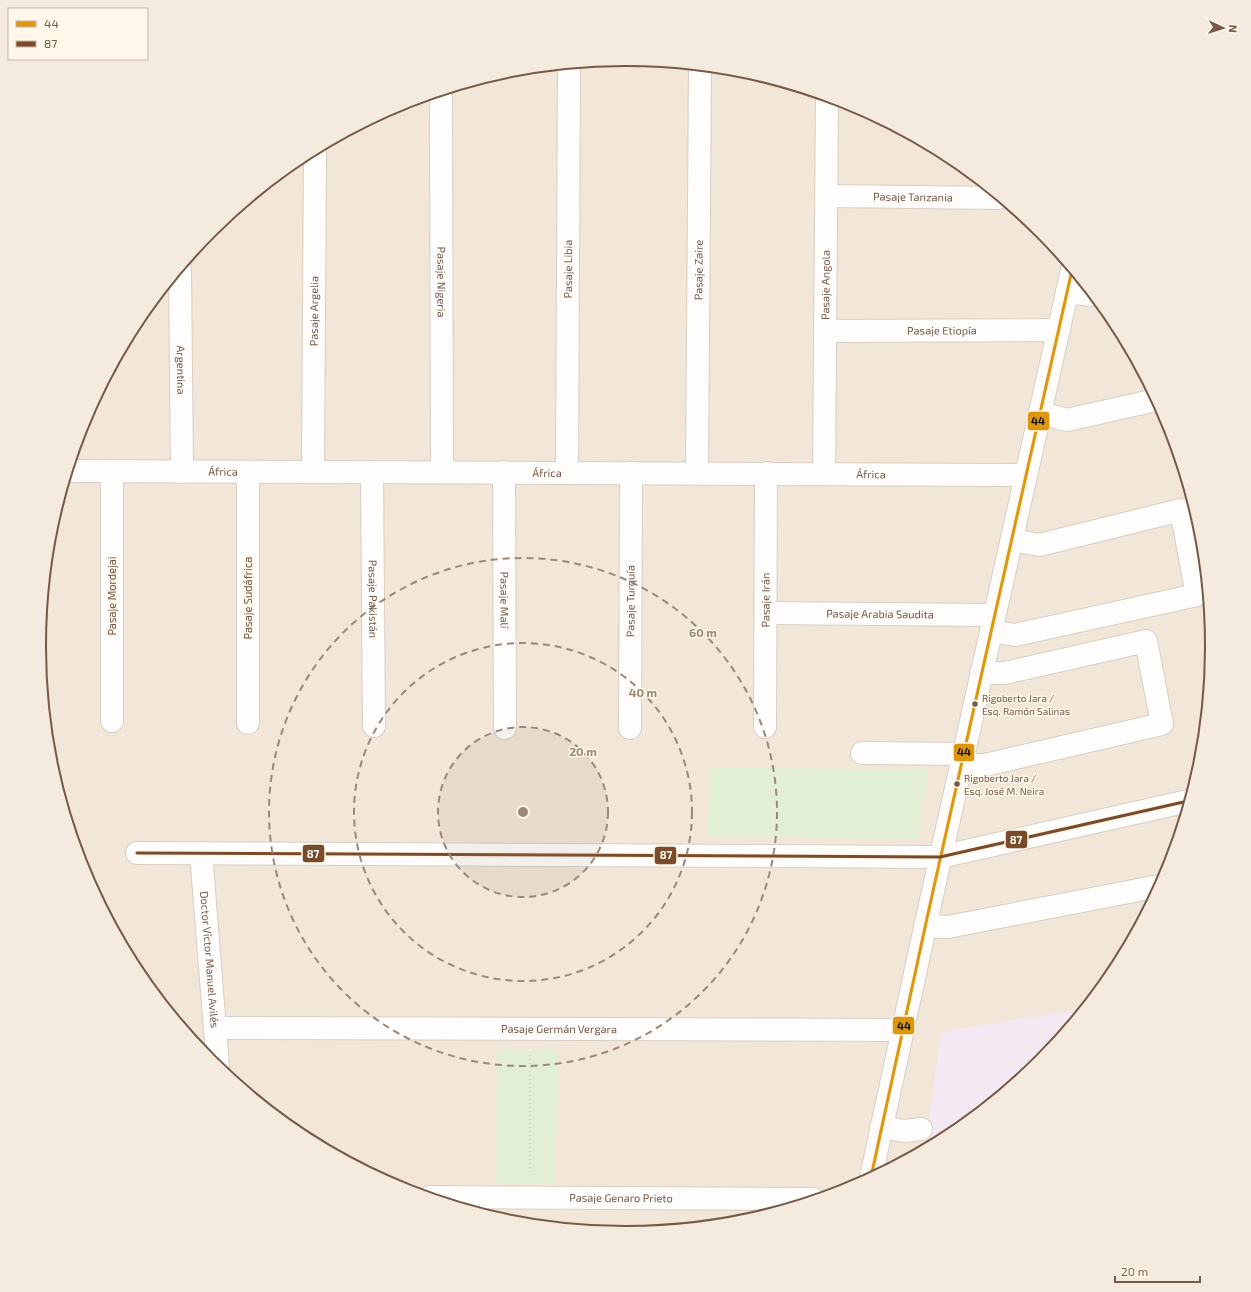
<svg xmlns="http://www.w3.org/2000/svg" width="1251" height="1292" font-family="'Exo 2',sans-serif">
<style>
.residential{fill:#f1e6d7}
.education{fill:#f4e9f2}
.green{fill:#e2efd4}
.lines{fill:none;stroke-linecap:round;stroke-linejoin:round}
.minor-casing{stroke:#d6cfc6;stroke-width:24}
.path{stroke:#dad2cc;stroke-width:2.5;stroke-dasharray:1 3;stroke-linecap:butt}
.minor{stroke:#fefdfc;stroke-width:22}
.bus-1-casing{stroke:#fff7ea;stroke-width:6}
.bus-2-casing{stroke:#fff7ea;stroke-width:6}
.bus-1{stroke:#dd970f;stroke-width:3}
.bus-2{stroke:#7a4b2a;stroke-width:3}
.ring{fill:none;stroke:#9c8879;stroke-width:2;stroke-dasharray:7 5}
.bus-dot{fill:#765a49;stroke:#fff7ea;stroke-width:1.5}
.labels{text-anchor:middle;stroke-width:3;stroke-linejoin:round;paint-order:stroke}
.bus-label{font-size:10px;fill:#765a49;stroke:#fff7ea;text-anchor:start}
.street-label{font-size:11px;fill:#765a49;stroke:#fff7ea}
.rim{fill:none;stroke:#765a49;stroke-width:2}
.centre{fill:#9c8879;stroke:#fff7ea;stroke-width:2}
.ring-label{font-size:12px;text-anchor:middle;font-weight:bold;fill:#9c8879;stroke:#fff7ea;stroke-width:3;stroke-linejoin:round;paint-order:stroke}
.line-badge{stroke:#fff7ea;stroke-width:1.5}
.badge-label{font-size:11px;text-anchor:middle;font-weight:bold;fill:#fff}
.pale-badge-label{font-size:11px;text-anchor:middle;font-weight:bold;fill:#111}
</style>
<rect width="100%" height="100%" fill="#f7f3ea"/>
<circle class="residential" cx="625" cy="646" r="585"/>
<path class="education" d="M1082,1009L1040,1061L951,1134L925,1148L941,1032Z"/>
<g class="green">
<path d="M709,767L928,770L917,840L708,835Z"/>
<path d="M497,1049L558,1050L555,1184L495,1183Z"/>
</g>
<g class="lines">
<defs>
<g id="minor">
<path id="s1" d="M441,92L442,472"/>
<path id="s2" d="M826,196L999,198"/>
<path id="s3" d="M180,269L182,472"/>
<path d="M1067,292L1092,295"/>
<path id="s4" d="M825,331L1059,330"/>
<path d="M1040,413L1067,420L1156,400"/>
<path id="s5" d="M69,471L1026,475"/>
<path d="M248,472V723"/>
<path id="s6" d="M313,472L315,150"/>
<path id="s7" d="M372,472L374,726"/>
<path id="s8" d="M504,472L505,728"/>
<path id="s9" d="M567,473L569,65"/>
<path id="s10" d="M697,473L700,67"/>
<path id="s11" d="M824,474L827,97"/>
<path id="s12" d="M766,613L994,615"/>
<path d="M991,631L1015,635L1197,595L1181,510L1039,545L1012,540"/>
<path d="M112,721V471"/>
<path id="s13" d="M765,727L766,473"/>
<path id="s14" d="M630,728L631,473"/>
<path d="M862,753L964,754"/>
<path d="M961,765H985L1162,724L1146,641L1005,673H981"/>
<path d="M137,853L940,857L1188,801"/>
<path id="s15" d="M201,853L218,1067"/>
<path d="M925,926L948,927L1159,886"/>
<path id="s16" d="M215,1028L903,1030"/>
<path d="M881,1127L904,1131L921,1129"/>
<path d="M871,1177L929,909L1072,270"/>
<path id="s17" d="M430,1197L813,1199"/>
</g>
</defs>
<use href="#minor" class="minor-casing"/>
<path class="path" d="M530,1172V1053"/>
<use href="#minor" class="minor"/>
<defs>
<path id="bus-1" d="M871,1177L929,909L1072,270"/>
<path id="bus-2" d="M137,853L940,857L1188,801"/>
</defs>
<use href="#bus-1" class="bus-1-casing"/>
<use href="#bus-2" class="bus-2-casing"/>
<use href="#bus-1" class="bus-1"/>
<use href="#bus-2" class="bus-2"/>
</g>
<circle cx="523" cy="812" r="85" fill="#9c8879" fill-opacity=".12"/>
<g class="ring">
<circle cx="523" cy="812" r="85"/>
<circle cx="523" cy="812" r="169"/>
<circle cx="523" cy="812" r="254"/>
</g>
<g class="bus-dot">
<circle cx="975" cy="704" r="3.5"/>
<circle cx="957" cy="784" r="3.5"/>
</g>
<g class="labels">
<g class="bus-label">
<text x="982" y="702">Rigoberto Jara /<tspan x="982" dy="13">Esq. Ramón Salinas</tspan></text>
<text x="964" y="782">Rigoberto Jara /<tspan x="964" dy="13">Esq. José M. Neira</tspan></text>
</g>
<g class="street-label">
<text dy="4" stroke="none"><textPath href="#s2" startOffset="87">Pasaje Tanzania</textPath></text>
<text dy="4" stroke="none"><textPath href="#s9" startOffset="204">Pasaje Libia</textPath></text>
<text dy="4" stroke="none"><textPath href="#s10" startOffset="203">Pasaje Zaire</textPath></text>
<text dy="4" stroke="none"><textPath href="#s1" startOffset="190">Pasaje Nigeria</textPath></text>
<text dy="4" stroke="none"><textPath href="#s11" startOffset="189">Pasaje Angola</textPath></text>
<text dy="4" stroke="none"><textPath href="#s6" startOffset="161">Pasaje Argelia</textPath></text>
<text dy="4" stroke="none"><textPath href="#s4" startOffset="117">Pasaje Etiopía</textPath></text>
<text dy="4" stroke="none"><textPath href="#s3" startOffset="101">Argentina</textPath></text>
<text dy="4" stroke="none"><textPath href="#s5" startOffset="154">África</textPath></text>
<text dy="4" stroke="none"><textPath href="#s5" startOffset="478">África</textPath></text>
<text dy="4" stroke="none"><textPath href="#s5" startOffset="802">África</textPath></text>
<text transform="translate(112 596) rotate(-90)" y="4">Pasaje Mordejai</text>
<text transform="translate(248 598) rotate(-90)" y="4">Pasaje Sudáfrica</text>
<text dy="4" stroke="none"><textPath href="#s7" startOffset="127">Pasaje Pakistán</textPath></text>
<text dy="4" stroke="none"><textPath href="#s8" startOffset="128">Pasaje Malí</textPath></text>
<text dy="4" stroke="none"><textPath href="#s13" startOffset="127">Pasaje Irán</textPath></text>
<text dy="4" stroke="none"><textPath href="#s14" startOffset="127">Pasaje Turquía</textPath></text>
<text dy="4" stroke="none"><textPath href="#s12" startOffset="114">Pasaje Arabia Saudita</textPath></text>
<text dy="4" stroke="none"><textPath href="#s15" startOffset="107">Doctor Víctor Manuel Avilés</textPath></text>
<text dy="4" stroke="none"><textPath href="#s16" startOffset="344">Pasaje Germán Vergara</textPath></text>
<text dy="4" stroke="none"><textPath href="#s17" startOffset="191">Pasaje Genaro Prieto</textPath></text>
</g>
</g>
<path d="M0 0H1251V1292H0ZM625 66H626A579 579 0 0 1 1205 645V647A579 579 0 0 1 626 1226H625A579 579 0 0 1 46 647V645A579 579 0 0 1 625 66Z" fill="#f4eadd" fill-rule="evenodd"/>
<path class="rim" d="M625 66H626A579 579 0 0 1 1205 645V647A579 579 0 0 1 626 1226H625A579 579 0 0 1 46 647V645A579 579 0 0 1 625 66Z"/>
<circle cx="523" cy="812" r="6" class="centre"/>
<g class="ring-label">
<text x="703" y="637">60 m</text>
<text x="643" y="697">40 m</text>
<text x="583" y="756">20 m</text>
</g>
<g class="line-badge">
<rect x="1027" y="411" width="23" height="20" rx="4" fill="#dd970f"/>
<rect x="953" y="743" width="22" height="19" rx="4" fill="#dd970f"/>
<rect x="1005" y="830" width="23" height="19" rx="4" fill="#7a4b2a"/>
<rect x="302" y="844" width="23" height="19" rx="4" fill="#7a4b2a"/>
<rect x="654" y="846" width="23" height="19" rx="4" fill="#7a4b2a"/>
<rect x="892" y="1016" width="23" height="19" rx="4" fill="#dd970f"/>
</g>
<g class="badge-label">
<text x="1016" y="844">87</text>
<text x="313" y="858">87</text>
<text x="666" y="859">87</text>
</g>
<g class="pale-badge-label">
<text x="1038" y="425">44</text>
<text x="964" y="756">44</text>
<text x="904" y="1030">44</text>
</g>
<rect x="8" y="8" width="140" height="52" fill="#fff7ea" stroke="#c8b8aa"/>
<rect x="16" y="21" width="20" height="6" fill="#dd970f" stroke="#c8b8aa"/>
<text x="44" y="28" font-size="12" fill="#765a49">44</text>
<rect x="16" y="41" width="20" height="6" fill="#7a4b2a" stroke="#c8b8aa"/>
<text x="44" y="48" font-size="12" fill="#765a49">87</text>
<g transform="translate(1223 28) rotate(94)" stroke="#fff7ea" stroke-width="3" paint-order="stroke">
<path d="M0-3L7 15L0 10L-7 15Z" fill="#765a49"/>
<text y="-6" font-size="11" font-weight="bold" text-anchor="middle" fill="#765a49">N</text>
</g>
<path d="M1115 1276v6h85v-6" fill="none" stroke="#765a49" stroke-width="2"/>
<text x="1121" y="1276" font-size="12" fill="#765a49" stroke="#fff7ea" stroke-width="3" paint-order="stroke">20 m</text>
</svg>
